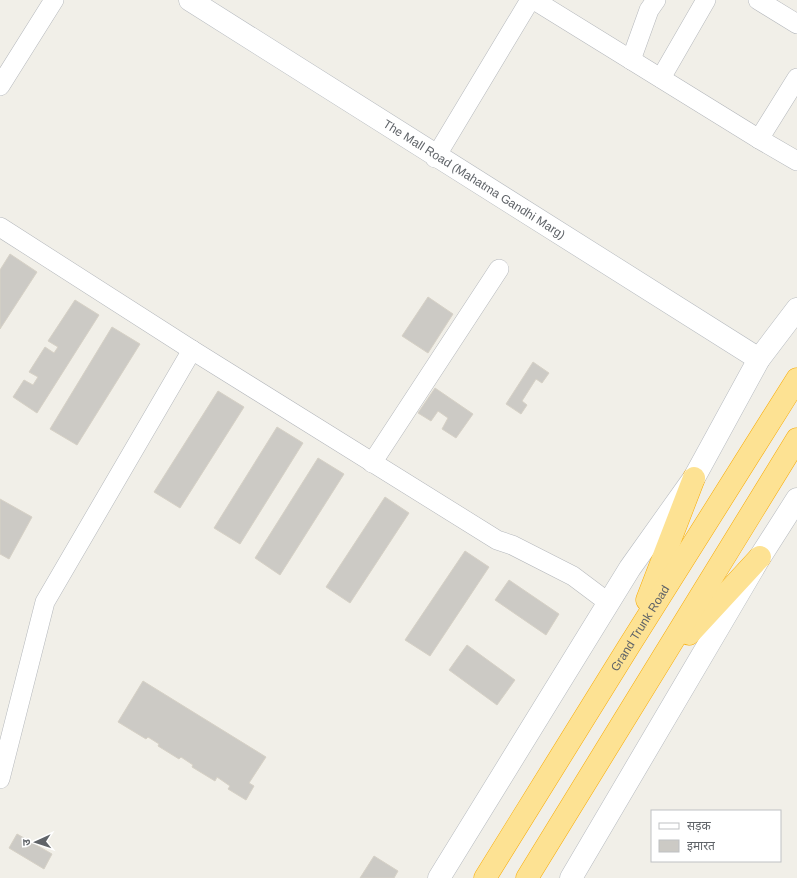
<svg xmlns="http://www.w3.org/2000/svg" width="797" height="878" font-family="Helvetica,'Noto Sans Devanagari',sans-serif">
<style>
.building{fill:#cccac5;stroke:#d6d1c6}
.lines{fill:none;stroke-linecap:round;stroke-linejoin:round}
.street-casing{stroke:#b5b8bc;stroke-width:20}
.secondary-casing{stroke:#b6babf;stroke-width:23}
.highway-casing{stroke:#f9ab00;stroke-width:23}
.street{stroke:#fff;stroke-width:19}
.secondary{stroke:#fff;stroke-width:22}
.highway{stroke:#fde293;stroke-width:22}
.labels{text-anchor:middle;stroke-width:3;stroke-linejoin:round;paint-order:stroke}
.street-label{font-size:12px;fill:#5f6368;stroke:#fff}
</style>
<rect width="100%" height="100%" fill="#f1efe8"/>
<g class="building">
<path d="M10,254L37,272L0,329V270Z"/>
<path d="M428,297L453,314L428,353L402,336Z"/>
<path d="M75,300L99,315L37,413L13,397L24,380L33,385L38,377L29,372L45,347L54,353L58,347L48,341Z"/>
<path d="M112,327L140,344L77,445L50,429Z"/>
<path d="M533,362L549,373L542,383L536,379L522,401L527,405L521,414L506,404Z"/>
<path d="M435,388L473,414L456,438L442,429L448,418L438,411L431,421L418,413Z"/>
<path d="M218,391L244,407L180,508L154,492Z"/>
<path d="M277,427L303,443L240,544L214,528Z"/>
<path d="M318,458L344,474L280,575L255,558Z"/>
<path d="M385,497L409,513L350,603L326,587Z"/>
<path d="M0,499L32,517L9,559L0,554Z"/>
<path d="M465,551L489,567L430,656L405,640Z"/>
<path d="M509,580L559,614L546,635L495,600Z"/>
<path d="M467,645L515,680L497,705L449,670Z"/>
<path d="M143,681L266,757L249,783L254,786L246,800L228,789L230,786L217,777L215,781L192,767L193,765L181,757L179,759L158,746L159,744L148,737L146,739L118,722Z"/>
<path d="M17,834L52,854L44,869L9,848Z"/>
<path d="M374,856L398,871L394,878H360Z"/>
</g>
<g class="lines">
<defs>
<g id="street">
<path d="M534,0L759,139L797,161"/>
<path d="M758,0L797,24"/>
<path d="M631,60L649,10L656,0"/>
<path d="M661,78L706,0"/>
<path d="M0,86L54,0"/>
<path d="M759,139L797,78"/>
<path d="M435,158L530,0"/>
<path d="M0,227L192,350L497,540L512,545L573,576L609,603"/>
<path d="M372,463L499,269"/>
<path d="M0,779L45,602L192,350"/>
</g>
<g id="secondary">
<path id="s1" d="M190,0L759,359"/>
<path d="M439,878L630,568L694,478L759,359L797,309"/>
<path d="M571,878L760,557L797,499"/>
</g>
<g id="highway">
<path d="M647,600L694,478"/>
<path d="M689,634L760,557"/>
<path id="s2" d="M485,878L629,646L797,379"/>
<path d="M527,878L797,439"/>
</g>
</defs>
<use href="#street" class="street-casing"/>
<use href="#secondary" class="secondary-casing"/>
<use href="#highway" class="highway-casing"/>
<use href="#street" class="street"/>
<use href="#secondary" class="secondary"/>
<use href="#highway" class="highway"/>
</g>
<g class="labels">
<g class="street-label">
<text dy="4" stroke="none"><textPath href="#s1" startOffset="336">The Mall Road (Mahatma Gandhi Marg)</textPath></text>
<text dy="4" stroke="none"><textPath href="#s2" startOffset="294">Grand Trunk Road</textPath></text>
</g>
</g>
<rect x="651" y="810" width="130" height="52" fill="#ffffff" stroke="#bfc1c3"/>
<rect x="659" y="823" width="20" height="6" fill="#ffffff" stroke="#bfc1c3"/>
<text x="687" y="830" font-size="12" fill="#5f6368">सड़क</text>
<rect x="659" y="840" width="20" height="12" fill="#cccac5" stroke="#bfc1c3"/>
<text x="687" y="850" font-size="12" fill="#5f6368">इमारत</text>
<g transform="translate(36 842) rotate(267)" stroke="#ffffff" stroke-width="3" paint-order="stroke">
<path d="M0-3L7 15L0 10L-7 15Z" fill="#5f6368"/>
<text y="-6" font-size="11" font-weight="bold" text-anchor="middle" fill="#5f6368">उ</text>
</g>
</svg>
